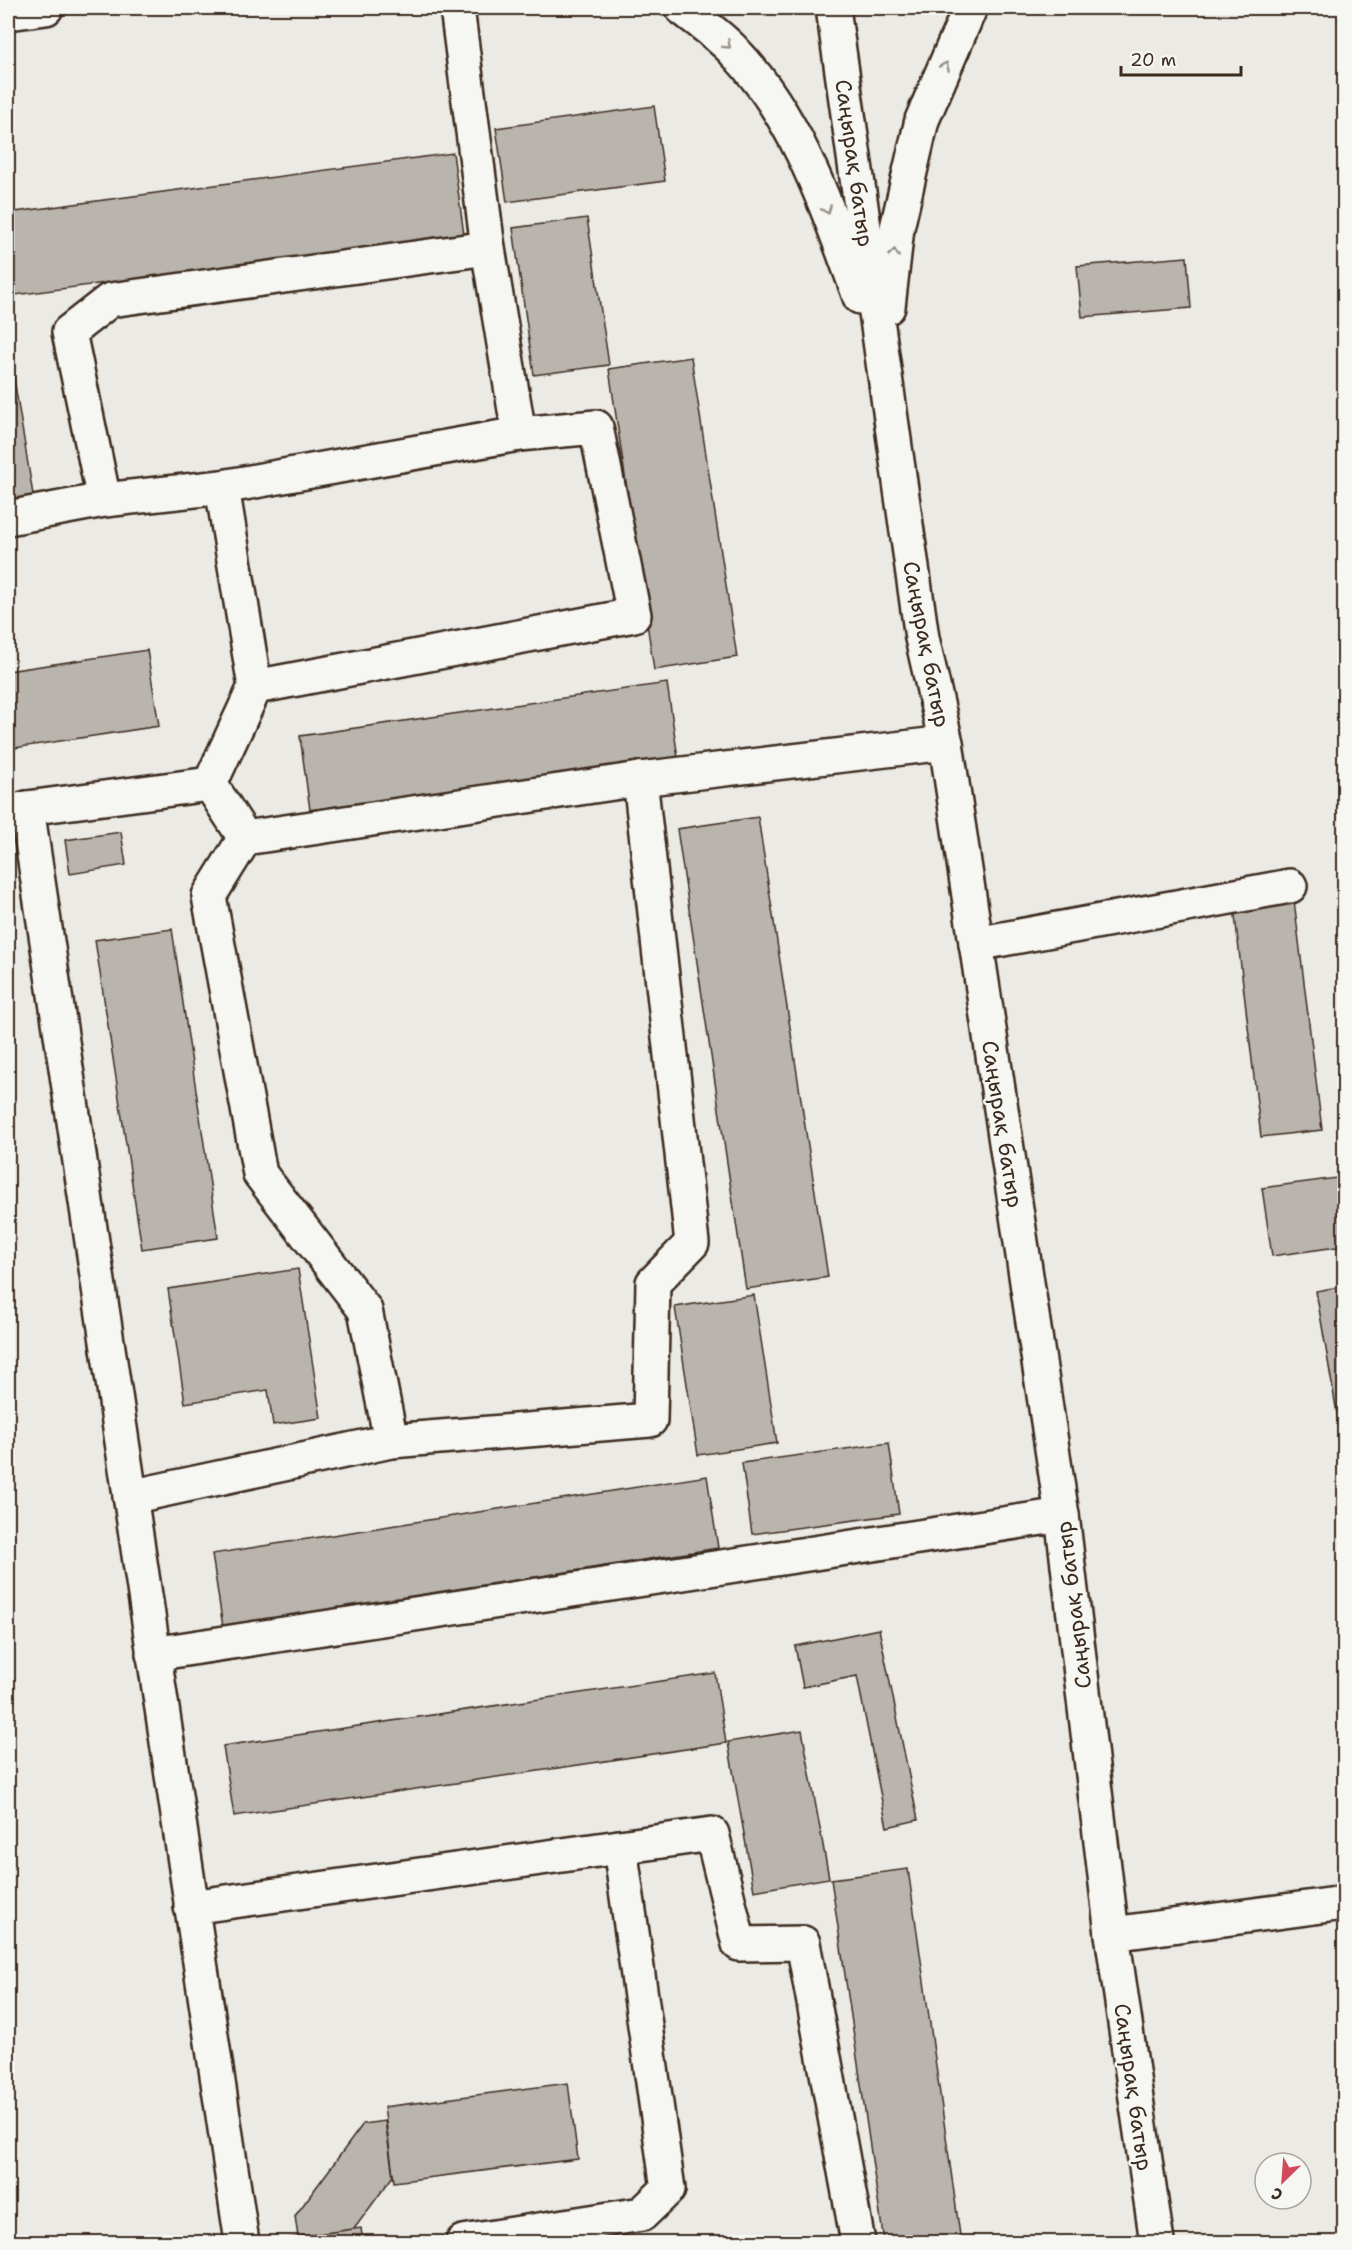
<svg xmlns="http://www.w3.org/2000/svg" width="1352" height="2250" font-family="'Shantell Sans',sans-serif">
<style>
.building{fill:#bab4ae;stroke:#3b2a1e;stroke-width:1.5}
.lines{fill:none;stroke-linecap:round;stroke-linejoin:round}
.minor-casing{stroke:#3b2a1e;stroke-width:38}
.minor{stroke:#f6f6f2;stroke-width:33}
.oneway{stroke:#989088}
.labels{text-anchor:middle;stroke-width:5;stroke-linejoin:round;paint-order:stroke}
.street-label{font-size:22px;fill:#3b2a1e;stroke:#f6f6f2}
</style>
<rect width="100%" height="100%" fill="#ebeae5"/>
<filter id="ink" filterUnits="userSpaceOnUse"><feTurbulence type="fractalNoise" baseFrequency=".0167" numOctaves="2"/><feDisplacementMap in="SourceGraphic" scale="12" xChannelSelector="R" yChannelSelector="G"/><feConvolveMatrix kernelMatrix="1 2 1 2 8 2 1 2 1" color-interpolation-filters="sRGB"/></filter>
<g filter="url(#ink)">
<g class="building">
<path d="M654,106L665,181L507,202L496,128Z"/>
<path d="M453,153L464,235L8,296V213Z"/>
<path d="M587,218L609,365L534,375L513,228Z"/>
<path d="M1187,257L1191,308L1082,317L1077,266Z"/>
<path d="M8,342L35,507L8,512Z"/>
<path d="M691,357L737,657L654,670L609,369Z"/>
<path d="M147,650L159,726L8,749V671Z"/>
<path d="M667,683L678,758L310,810L300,736Z"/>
<path d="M758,817L828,1277L746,1289L677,829Z"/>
<path d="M121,832L126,865L70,874L65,840Z"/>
<path d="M1293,892L1322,1130L1261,1137L1233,899Z"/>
<path d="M172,929L218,1238L142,1249L95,940Z"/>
<path d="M1344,1177V1246L1272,1256L1262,1188Z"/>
<path d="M298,1269L321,1418L273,1425L268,1390L185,1403L168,1289Z"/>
<path d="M1344,1286V1454L1316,1291Z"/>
<path d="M754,1295L777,1443L698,1455L675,1307Z"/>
<path d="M889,1443L899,1514L752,1534L742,1463Z"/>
<path d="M707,1476L718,1548L223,1627L212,1554Z"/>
<path d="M879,1629L918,1820L887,1827L857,1676L803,1687L795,1646Z"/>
<path d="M715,1673L726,1743L234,1816L223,1746Z"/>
<path d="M802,1730L829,1878L754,1891L728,1742Z"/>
<path d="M908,1869L961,2242H884L831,1879Z"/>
<path d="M568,2083L578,2159L394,2182L384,2107Z"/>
<path d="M385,2121L393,2176L354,2229L298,2237L295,2216L363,2124Z"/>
<path d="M361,2228L363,2242H284L283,2239Z"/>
</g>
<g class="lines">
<defs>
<g id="minor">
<path d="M457,8L488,248L519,434"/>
<path d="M682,8C699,21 717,34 732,49C798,116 828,211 860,297"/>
<path d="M833,8L922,638L946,743L1062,1515L1112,1934L1157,2242"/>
<path d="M8,13L46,8"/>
<path d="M888,307L897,228L922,120L970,8"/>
<path d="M222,487L255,687"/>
<path d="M104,500L69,332L110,300L488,248"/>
<path d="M8,518L104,500L222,487L519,434L596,427L634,615L255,687L210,784L27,808L8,813"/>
<path d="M210,784L245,838"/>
<path d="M27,808L242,2242"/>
<path d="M976,944L1290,886"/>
<path d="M391,1441L365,1310L260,1174L209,896L245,838L640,779L946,743"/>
<path d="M130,1497L391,1441L650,1420L653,1283L692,1243L640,779"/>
<path d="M153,1654L1062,1515"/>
<path d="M191,1907L712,1834L739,1944L803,1943L858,2242"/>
<path d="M1112,1934L1344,1903"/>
<path d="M463,2242L642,2214L668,2189L620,1847"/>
</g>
</defs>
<use href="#minor" class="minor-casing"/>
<use href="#minor" class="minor"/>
</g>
<defs><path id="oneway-chevron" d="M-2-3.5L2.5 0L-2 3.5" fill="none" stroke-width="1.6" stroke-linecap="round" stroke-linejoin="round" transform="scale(1.5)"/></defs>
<g class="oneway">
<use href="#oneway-chevron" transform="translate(727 45) rotate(42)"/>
<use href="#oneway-chevron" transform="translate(945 66) rotate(-67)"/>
<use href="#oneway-chevron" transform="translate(827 210) rotate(68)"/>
<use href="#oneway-chevron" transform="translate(894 253) rotate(-84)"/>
</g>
</g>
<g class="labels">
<g class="street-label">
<text transform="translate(855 163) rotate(82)" y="8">Саңырақ батыр</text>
<text transform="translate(927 644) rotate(79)" y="8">Саңырақ батыр</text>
<text transform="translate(1003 1124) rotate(81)" y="8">Саңырақ батыр</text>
<text transform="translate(1073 1605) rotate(-97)" y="8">Саңырақ батыр</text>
<text transform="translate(1134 2087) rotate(82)" y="8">Саңырақ батыр</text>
</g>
</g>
<rect width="1352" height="2250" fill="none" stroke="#f6f6f2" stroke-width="30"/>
<rect x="15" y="15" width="1322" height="2220" fill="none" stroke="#3b2a1e" stroke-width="2" filter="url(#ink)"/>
<g transform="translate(1283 2181) rotate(205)"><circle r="28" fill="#f6f6f2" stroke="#aba49d" stroke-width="1.5"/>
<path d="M0-4.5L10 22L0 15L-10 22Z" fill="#d1495b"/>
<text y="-9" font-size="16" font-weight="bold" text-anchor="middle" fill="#3b2a1e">С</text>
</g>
<path d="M1121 66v9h120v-9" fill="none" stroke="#3b2a1e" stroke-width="3"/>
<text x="1130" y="66" font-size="18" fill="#3b2a1e" stroke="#f6f6f2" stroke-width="4.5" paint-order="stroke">20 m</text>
</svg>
